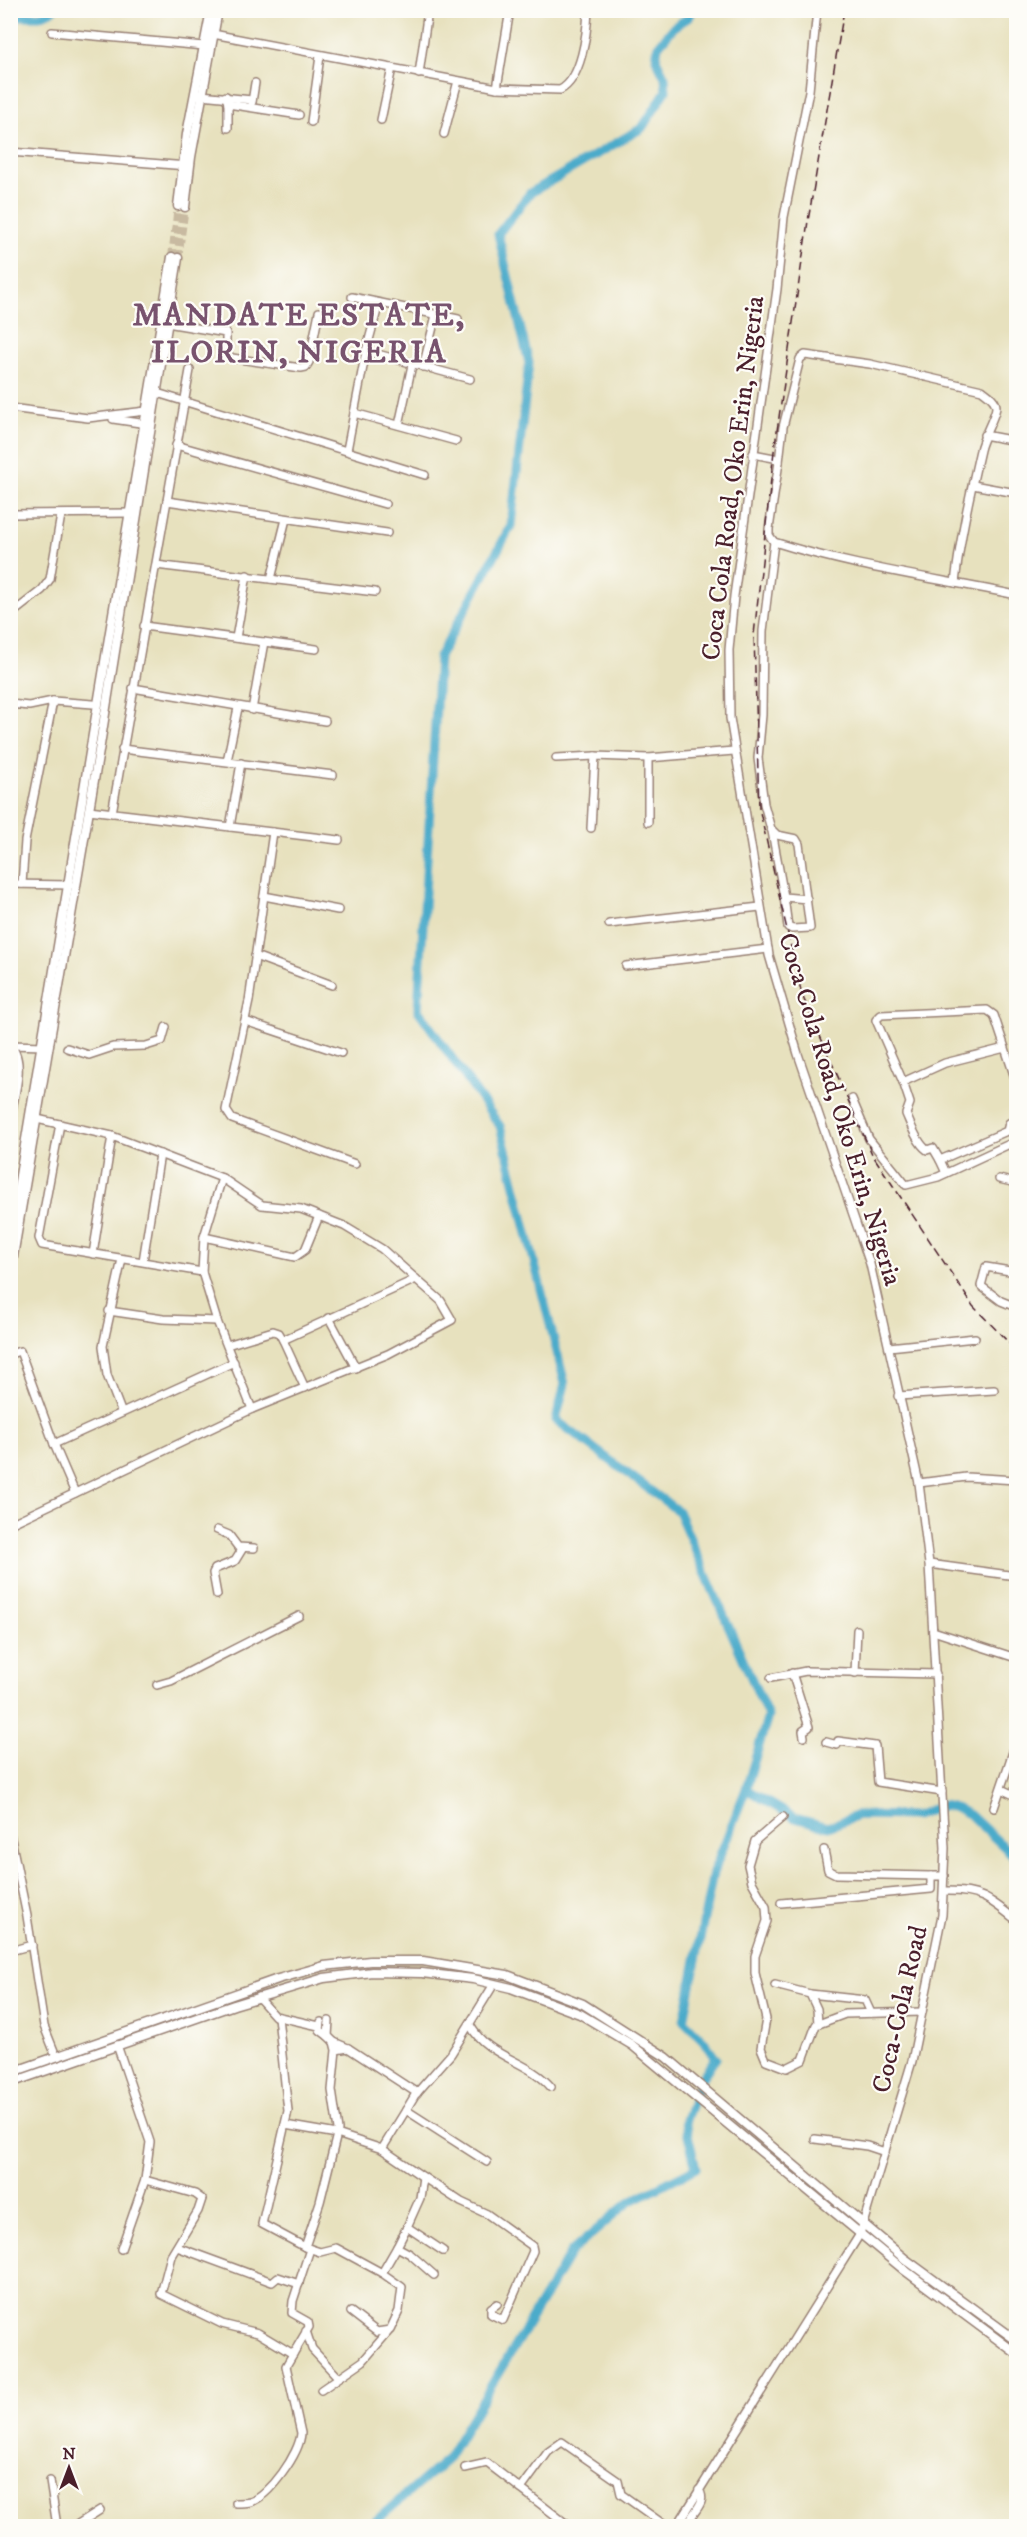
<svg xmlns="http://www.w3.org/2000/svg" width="1027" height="2537" font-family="'IM FELL DW Pica',serif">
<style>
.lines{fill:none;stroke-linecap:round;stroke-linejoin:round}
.river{stroke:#4babca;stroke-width:9}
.major-tunnel{stroke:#c8baa1;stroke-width:8;stroke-dasharray:8 4;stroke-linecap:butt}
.minor-casing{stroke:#988074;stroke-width:10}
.major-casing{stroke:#988074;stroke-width:11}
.minor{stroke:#fff;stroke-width:7}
.major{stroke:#fff;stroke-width:8}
.rail{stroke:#4a1f2b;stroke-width:1.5;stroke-dasharray:9 4.5;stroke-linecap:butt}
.labels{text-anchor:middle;stroke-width:4.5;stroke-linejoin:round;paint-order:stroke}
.street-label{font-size:26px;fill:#4a1f2b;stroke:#fdfcf7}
.district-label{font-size:32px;font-weight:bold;letter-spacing:1.5px;fill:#78536e;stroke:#fdfcf7}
</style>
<rect width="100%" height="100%" fill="#fdfcf7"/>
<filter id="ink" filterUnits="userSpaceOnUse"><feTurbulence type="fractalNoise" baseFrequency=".0167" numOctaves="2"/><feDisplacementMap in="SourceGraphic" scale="12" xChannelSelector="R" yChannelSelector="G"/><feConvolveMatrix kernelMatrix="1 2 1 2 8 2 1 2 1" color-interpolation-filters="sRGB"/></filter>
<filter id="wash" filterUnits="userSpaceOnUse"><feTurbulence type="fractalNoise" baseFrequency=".008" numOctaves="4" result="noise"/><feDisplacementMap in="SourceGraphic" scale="24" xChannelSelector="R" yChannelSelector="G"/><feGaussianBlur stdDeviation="1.35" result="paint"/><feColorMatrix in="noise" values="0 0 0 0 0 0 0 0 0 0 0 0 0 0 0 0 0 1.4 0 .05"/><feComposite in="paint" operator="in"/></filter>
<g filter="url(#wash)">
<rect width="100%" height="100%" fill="#e7e1be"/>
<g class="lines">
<g class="river">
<path d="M10,16H40L53,10"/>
<path d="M746,1789L795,1818L828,1827L858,1815L915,1816L944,1805L958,1809L970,1815L1016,1858"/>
<path d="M370,2526L447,2459L571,2252L629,2202L696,2168L685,2122L702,2077L716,2058L704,2041L684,2021L713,1873L746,1789L768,1716L678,1511L556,1420L565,1384L500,1126L418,1010L439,657L511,526L529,363L498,234L530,193L642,128L666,91L665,77L656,59L658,46L675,26L688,18L692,10"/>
</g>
</g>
</g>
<g filter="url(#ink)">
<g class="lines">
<g class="major-tunnel">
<path d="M172,257L178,206"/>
<path d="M178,258L185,207"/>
</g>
<defs>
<g id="minor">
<path d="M52,32L204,46"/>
<path d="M213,34L497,88L560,90C582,79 587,33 588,10"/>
<path d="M419,74L428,10"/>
<path d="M497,88L510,10"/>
<path d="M201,95L252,100"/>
<path d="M226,96L228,104L299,115"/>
<path d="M252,102L255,83"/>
<path d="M381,120L392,68"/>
<path d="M311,122L320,56"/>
<path d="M228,128V104"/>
<path d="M444,134L458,81"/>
<path d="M10,152L187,166"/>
<path d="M352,297L458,319"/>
<path d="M167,323L226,333V353L232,358L301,368L306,367L309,362L319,312"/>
<path d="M366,351L470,379"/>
<path d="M423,367L436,315"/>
<path d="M157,393L425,475"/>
<path d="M10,408L88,418L146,411"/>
<path d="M354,413L456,441"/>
<path d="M113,419L147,424"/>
<path d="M399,425L412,365"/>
<path d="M984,435L1016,441"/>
<path d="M176,445L385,504"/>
<path d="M347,450L366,351L379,303"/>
<path d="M753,454L774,458L779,462L769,529V535L774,542C853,567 935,578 1016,595"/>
<path d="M779,462L783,427L800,359L805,355L870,364L982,390C987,394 996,399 996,407C996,415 982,439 980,450C970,494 960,538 955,583"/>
<path d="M973,485L1016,493"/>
<path d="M167,501L387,533"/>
<path d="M10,514L133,513"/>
<path d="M774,542L763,631L762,715L758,758L764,804L771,829L777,835L796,839L799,844L810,928L792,929L788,927L784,897"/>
<path d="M156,565L375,592"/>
<path d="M271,579L286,519"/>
<path d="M10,615L42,590L50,579L61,515"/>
<path d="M144,626L316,649"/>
<path d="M236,638L247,575"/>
<path d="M133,688L325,721"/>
<path d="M10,704L29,706L53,701"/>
<path d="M252,710L264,642"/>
<path d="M122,749L333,775"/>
<path d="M556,758L595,756"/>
<path d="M227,761L238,708"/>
<path d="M89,810L339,840"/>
<path d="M112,813L190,370"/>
<path d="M648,822V758"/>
<path d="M230,827L241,763"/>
<path d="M591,828L595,756L648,758L734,751"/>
<path d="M772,831L784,897L807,899"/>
<path d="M273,832L249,1001L226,1110L232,1119L355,1164"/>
<path d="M10,884L70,885"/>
<path d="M22,884L25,841L53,701L93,704"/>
<path d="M264,896L338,910"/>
<path d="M609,924L760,907"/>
<path d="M255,956L332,985"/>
<path d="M626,966L768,949"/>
<path d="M245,1021L341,1053"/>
<path d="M10,1045C27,1061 13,1099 10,1119"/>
<path d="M10,1045L44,1046"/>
<path d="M67,1048L89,1055L113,1047L146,1046L162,1041L166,1027"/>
<path d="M1005,1048L945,1063L903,1082L876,1020L881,1015L987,1010L994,1015L1016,1081"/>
<path d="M903,1082L910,1103L906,1114C911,1125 917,1143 927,1150L933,1148L940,1160"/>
<path d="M852,1099L869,1139L906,1185L938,1177L1016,1141"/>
<path d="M60,1124L39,1238L42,1245L202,1272"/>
<path d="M946,1173L940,1160L1007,1131L1009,1123L1016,1119"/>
<path d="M222,1178L204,1237L202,1272L217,1321L252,1409"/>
<path d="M999,1179L1016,1183"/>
<path d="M204,1237L295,1257L305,1250L319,1216"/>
<path d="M93,1254L112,1136"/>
<path d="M143,1261L160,1154"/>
<path d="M1016,1272L986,1267L981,1286L1001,1301L1016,1307"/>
<path d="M109,1311L163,1319L217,1321"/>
<path d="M329,1318L356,1368"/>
<path d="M283,1340L305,1388"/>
<path d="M227,1345L273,1331L279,1333L283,1340L416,1279"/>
<path d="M889,1347L975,1338"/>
<path d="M10,1354L20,1351L54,1444"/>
<path d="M898,1396L994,1390"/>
<path d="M121,1411L107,1375L103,1346L122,1259"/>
<path d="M919,1483L966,1477L1016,1480"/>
<path d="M75,1493L54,1444L234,1362"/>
<path d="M10,1524L252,1409L388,1354L452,1320L441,1301L382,1249L344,1226L301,1209L262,1205L222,1178L112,1136L37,1119"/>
<path d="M217,1530L229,1535L238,1547L254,1548"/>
<path d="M929,1564L1016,1576"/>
<path d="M217,1595L213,1573L215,1569L235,1561L243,1548"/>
<path d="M933,1631L1016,1658"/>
<path d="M792,1673L809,1727L803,1731L804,1737"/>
<path d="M855,1673L857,1630"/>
<path d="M771,1678L806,1671L936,1674"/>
<path d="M157,1685L171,1681L299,1616"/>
<path d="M826,1742L837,1745L838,1741L875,1746L878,1782L942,1792"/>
<path d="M1001,1789L1016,1796"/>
<path d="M994,1808L1016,1743"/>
<path d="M783,1817L755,1841L748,1865L752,1882L766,1907L767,1921L755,1956V1973L766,2019L761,2048L766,2060L787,2068L803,2060L816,2025L845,2014L922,2012"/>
<path d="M10,1834L27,1916L44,2026L56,2056"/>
<path d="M824,1850L828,1870L836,1874L931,1876"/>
<path d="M944,1891C980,1890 990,1899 1016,1920"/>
<path d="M781,1903L931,1889V1876H944"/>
<path d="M10,1951L32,1945"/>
<path d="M775,1985L810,1994L817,2009L818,2024"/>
<path d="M810,1994L865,2000L871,2013"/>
<path d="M258,1997L275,2016L319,2026"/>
<path d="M278,2017L288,2111L262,2224L305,2247"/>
<path d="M329,2021L328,2036L334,2042"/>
<path d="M321,2022L320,2030L328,2036"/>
<path d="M470,2025C488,2058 528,2060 551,2087"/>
<path d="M117,2045L150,2142L145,2180L195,2194L202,2199L198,2211L171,2256L161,2294L222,2324L258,2333L293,2354L309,2327L308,2322L292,2313L293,2301L310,2249"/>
<path d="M348,2048L417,2093"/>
<path d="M336,2050L334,2042L348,2048L336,2050L332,2090L338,2130L320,2202L305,2247L320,2252L336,2248L382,2273"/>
<path d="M285,2125L337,2134L382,2149L423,2177"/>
<path d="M815,2139L867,2146L885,2152"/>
<path d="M382,2149L406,2110"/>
<path d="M487,2162L406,2110L415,2095L451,2054L494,1984"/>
<path d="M407,2227L397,2247L410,2254L434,2275"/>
<path d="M177,2247L272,2282L278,2277L299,2284"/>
<path d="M121,2249L145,2180"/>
<path d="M443,2251L407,2227L420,2198L423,2177L461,2202L487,2214L532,2246L533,2251L503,2320L491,2314V2308L497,2304"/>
<path d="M351,2312L377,2332L390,2330L399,2311L402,2287L382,2273L397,2247"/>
<path d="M306,2331L312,2349L338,2377"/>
<path d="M321,2390L363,2361L388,2332"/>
<path d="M465,2468L487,2463L521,2489L548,2452L562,2442L618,2481L621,2494L666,2526"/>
<path d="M50,2481L57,2526"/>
<path d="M521,2489L569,2526"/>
<path d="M236,2503C240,2503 245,2503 250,2502C269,2497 300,2453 301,2433L286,2366L293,2354"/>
<path d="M75,2526L100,2510"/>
<path d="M677,2526L860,2234L912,2061L942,1915L945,1848L929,1564L919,1483L870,1264L798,1054L769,955L730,718L729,650L734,596L777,289L784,217L809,91L817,10"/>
<path d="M694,2526L690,2520C695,2509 707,2502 699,2490"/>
</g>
<g id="major">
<path d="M178,206L187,134L211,10"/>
<path d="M185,207L191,157L218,10"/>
<path d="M10,1236L172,257"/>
<path d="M10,1274L100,745L178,258"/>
<path d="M10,2073L278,1979L324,1966L370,1961H423L507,1975L583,2004L666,2057L905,2259L1016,2340"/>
<path d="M10,2083L234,2005L324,1978L372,1972L422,1973L473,1979L511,1988L580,2014L632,2045L903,2269L1016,2353"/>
</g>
</defs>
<use href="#minor" class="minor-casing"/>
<use href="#major" class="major-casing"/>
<use href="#minor" class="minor"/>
<use href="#major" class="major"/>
<path class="rail" d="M844,10L808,221L774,451L754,635L759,808L802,995L872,1154L973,1306L1016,1350"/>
</g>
</g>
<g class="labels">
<g class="street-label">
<text transform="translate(732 478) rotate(-83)" y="9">Coca Cola Road, Oko Erin, Nigeria</text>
<text transform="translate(841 1109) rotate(73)" y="9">Coca Cola Road, Oko Erin, Nigeria</text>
<text transform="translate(899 2009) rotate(-77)" y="9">Coca-Cola Road</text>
</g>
<g class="district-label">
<text x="299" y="325">MANDATE ESTATE,<tspan x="299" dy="37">ILORIN, NIGERIA</tspan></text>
</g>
</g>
<rect width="1027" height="2537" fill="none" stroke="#fdfcf7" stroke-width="36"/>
<g transform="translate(69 2468)" stroke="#fdfcf7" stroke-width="4.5" paint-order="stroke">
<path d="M0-4.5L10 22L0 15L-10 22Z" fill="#4a1f2b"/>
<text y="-9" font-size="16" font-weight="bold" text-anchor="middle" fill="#4a1f2b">N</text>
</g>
</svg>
